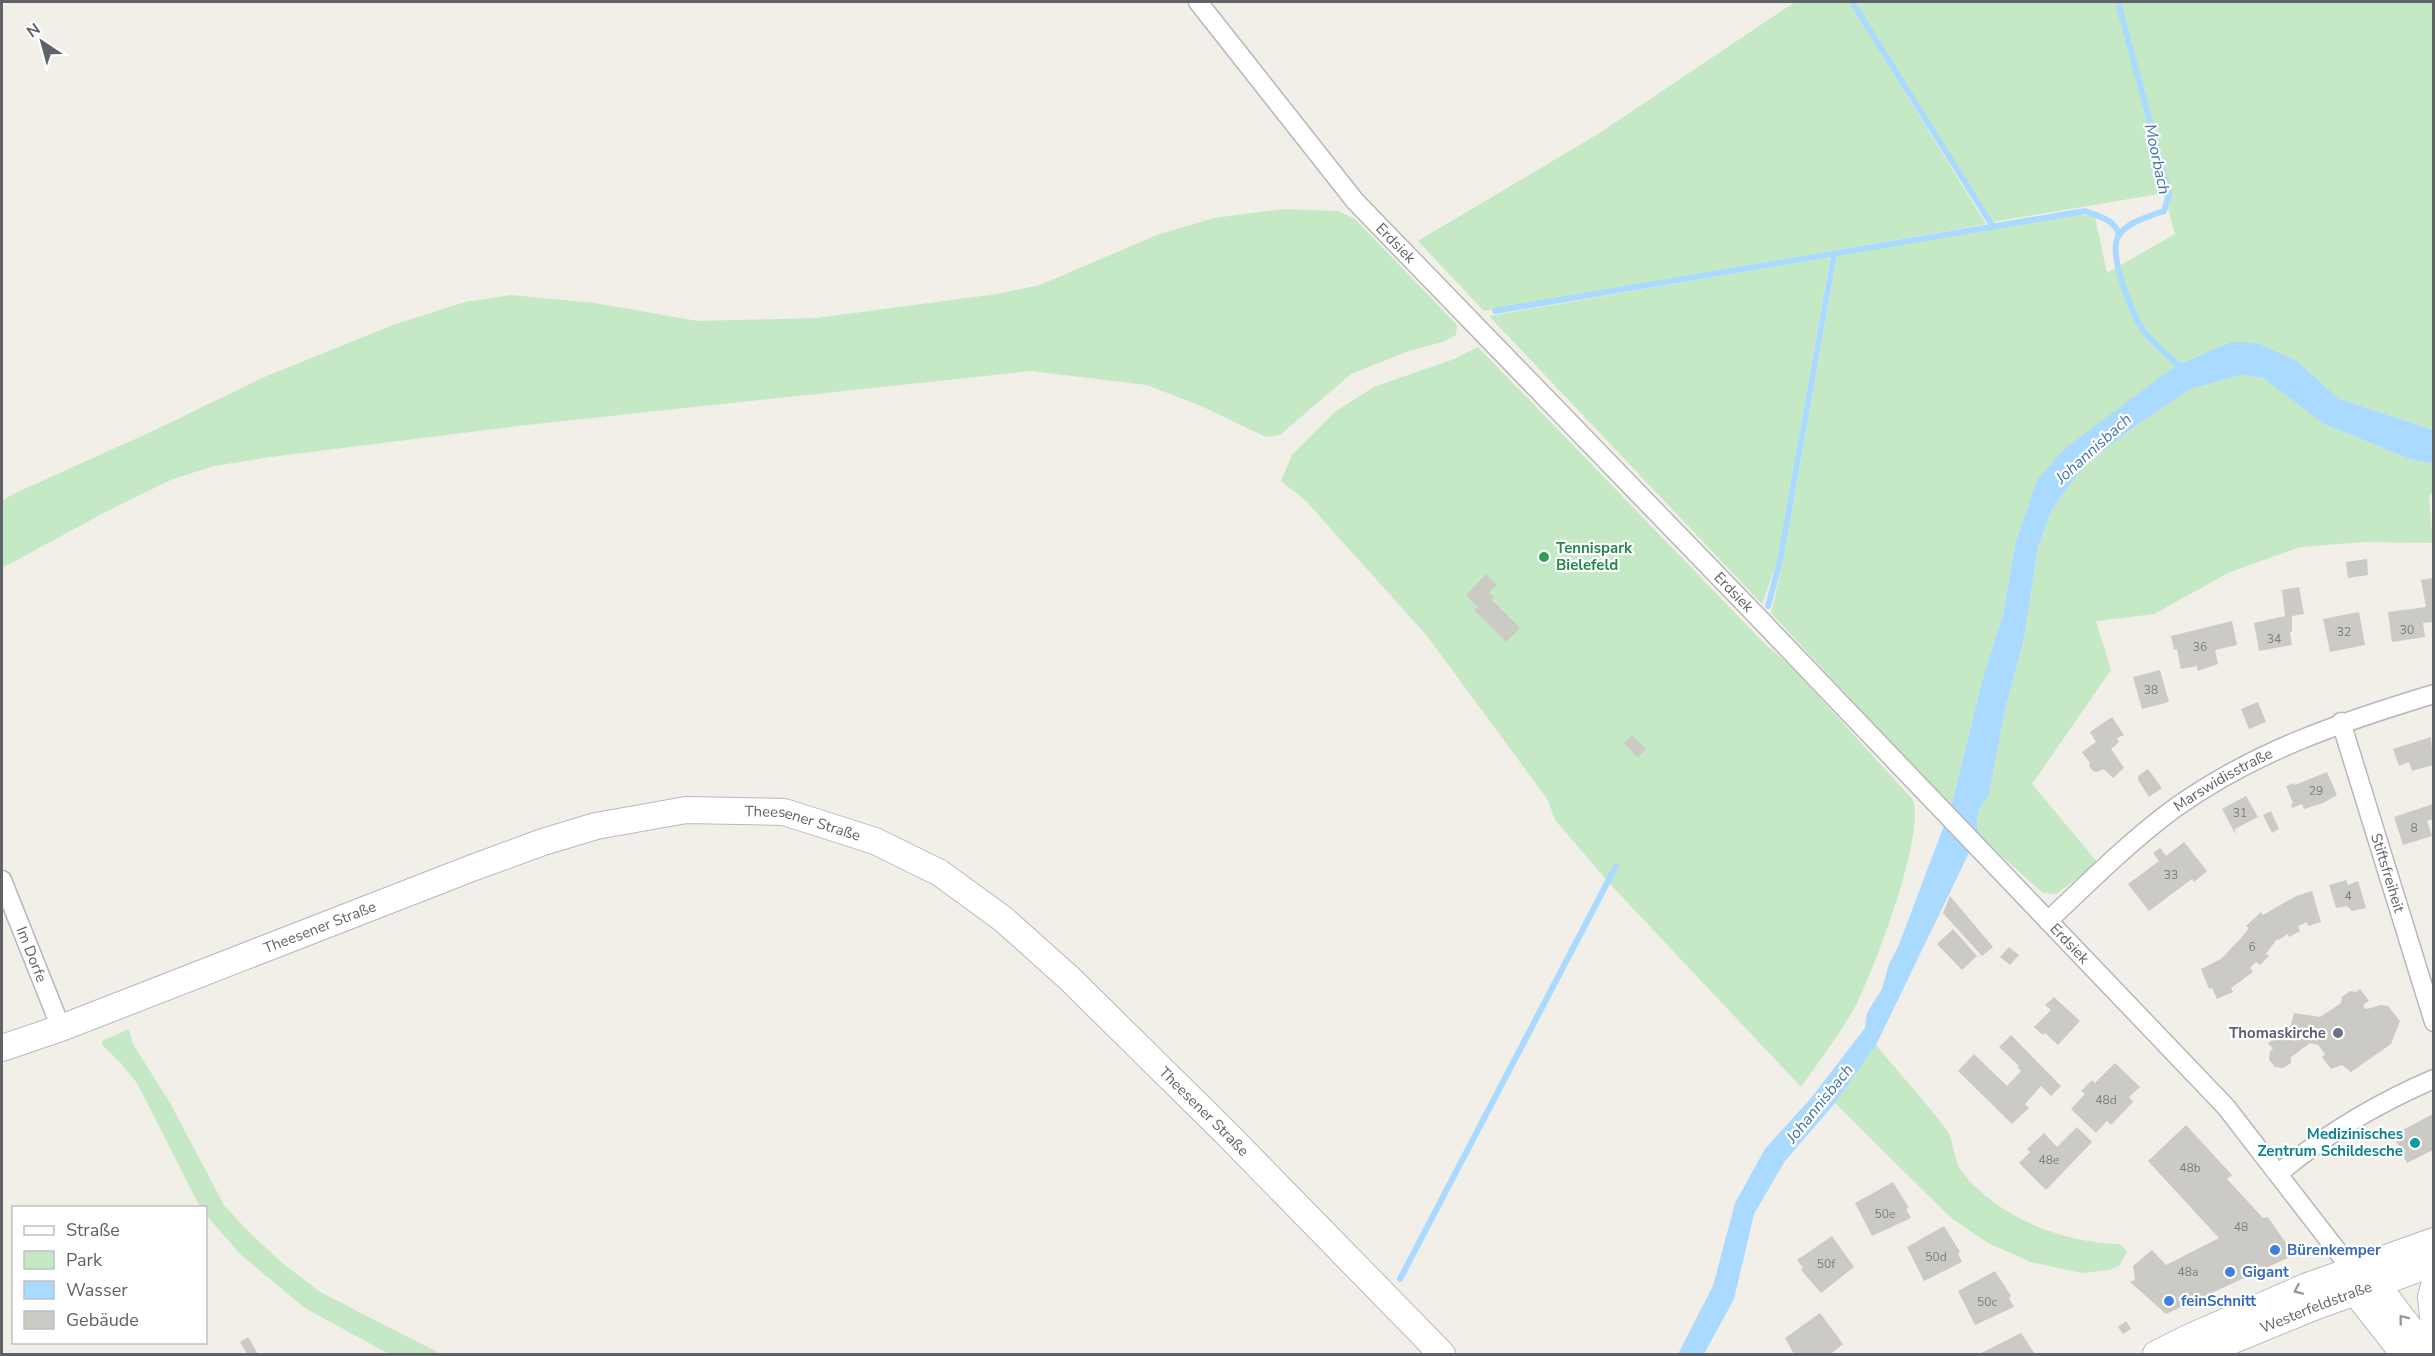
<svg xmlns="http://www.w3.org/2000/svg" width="2435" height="1356" font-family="'Nunito Sans',sans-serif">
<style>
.green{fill:#c5e8c5}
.water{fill:#aadaff}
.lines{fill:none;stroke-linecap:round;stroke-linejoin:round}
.stream{stroke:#aadaff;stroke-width:6}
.building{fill:#cccac5}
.street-casing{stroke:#b5b8bc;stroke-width:21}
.secondary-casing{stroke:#b6babf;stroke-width:28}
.street{stroke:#fff;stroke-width:18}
.secondary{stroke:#fff;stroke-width:26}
.oneway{stroke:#979a9d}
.leisure-dot{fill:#2e9e5b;stroke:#fff;stroke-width:2}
.worship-dot{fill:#6b7280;stroke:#fff;stroke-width:2}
.culture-dot{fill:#0f9aa8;stroke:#fff;stroke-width:2}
.shop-dot{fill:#3f7fe0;stroke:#fff;stroke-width:2}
.labels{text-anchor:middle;stroke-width:4.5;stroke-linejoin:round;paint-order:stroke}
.number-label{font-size:12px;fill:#7a7d7f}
.street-label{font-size:15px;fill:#5f6368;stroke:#fff}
.leisure-label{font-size:15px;font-weight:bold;fill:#27864d;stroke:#fff;text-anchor:start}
.worship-label{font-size:15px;font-weight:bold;fill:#5b616d;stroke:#fff;text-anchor:end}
.culture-label{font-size:15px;font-weight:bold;fill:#0d838f;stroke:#fff;text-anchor:end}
.shop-label{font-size:15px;font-weight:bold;fill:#366cbe;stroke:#fff;text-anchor:start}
.water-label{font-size:16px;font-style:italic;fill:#4174aa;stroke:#fff}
</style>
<rect width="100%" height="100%" fill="#f1efe8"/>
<g class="green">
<path d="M1795,2H1849L1986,224L1484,311L1418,241L1598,134Z"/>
<path d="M1855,2H2433V430L2339,399L2297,361L2231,342L2175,366L2064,449L2037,480L2016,541L2003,614L1982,681L1951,807L1771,613L1783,562L1837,255L2079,214L2095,217L2107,273L2175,234L2164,193L1993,222Z"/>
<path d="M1284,209L1338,211L1355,219L1457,325L1456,335L1445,341L1406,352L1351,374L1280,435L1266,437L1201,406L1147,385L1031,371L517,426L263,458L214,466L173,479L113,508L2,568V501L13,494L153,431L262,378L393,325L465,302L511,295L594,303L698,321L817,318L997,294L1040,285L1157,235L1214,218Z"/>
<path d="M1830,257L1777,562L1762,604L1489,316Z"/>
<path d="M1478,347L1766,645L1790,665L1913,800C1925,836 1875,967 1857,1003C1841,1033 1820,1060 1801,1087L1610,884L1555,820L1548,800L1427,636L1306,501L1281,481L1292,455L1336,411L1374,387L1454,359Z"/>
<path d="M2241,375L2263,378L2324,424L2410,459L2433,464V493L2429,495L2433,543L2364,542L2300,547L2230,572L2154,614L2096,621L2111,670L2032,784L2098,863L2056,894L2043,893L1977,834L1978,811L1989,794L2005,709L2024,639L2038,547L2051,511L2083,467L2134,427L2191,389Z"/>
<path d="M129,1029L133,1044L170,1103L224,1205L249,1232L281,1262L320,1292L441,1354H389L305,1308L241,1255L206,1215V1208L200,1207L137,1083L119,1061L102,1045V1041Z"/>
<path d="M1876,1045C1899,1073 1924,1100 1946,1129C1955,1142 1953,1160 1962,1172C1998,1218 2064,1243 2120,1244L2127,1252L2119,1266L2109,1270L2082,1273L2031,1262L1988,1243L1950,1217L1835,1103Z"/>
</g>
<path class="water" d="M2231,342L2257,343L2297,361L2339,399L2433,430V464L2410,459L2324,424L2263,378L2241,375L2191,389L2134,427L2083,467L2051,511L2038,547L2024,639L2005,709L1989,794L1978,811L1977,834L1966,859L1876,1045L1835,1103L1785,1161L1754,1214L1734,1299L1704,1354H1678L1713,1286L1735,1203L1765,1149L1811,1098L1865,1028L1867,1013L1882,989L1889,964L1898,947L1951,807L1982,681L2003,614L2016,541L2037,480L2064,449L2175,366Z"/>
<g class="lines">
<g class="stream">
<path d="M1852,2L1993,227"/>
<path d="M2118,2L2169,194L2164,211C2150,216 2127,222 2119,235C2107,252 2131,310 2141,327C2149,341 2172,358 2184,370"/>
<path d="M1495,311L2085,211C2098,216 2114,219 2119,234"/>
<path d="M1768,606L1780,561L1834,254"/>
<path d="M1400,1279L1616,866"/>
</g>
</g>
<g class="building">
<path d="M2367,559L2368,575L2348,578L2346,562Z"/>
<path d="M1486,574L1497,585L1489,592L1494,597L1492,600L1520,628L1506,642L1474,610L1478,607L1466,595Z"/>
<path d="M2433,578V622L2423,623L2425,637L2392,642L2388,612L2426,607L2421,580Z"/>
<path d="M2299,587L2304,614L2292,616V632H2290L2292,645L2259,651L2254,623L2285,616L2282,590Z"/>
<path d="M2359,612L2365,645L2330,652L2323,619Z"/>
<path d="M2232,621L2237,645L2215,650L2218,664L2198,671L2197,666L2181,669L2177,649L2174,650L2171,636Z"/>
<path d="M2160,670L2169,702L2142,709L2133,677Z"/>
<path d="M2258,702L2266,722L2249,729L2241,709Z"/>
<path d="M2112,717L2124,735L2117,738L2119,742L2111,749L2124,768L2113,778L2104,769L2097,772L2093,771L2089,766L2090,763L2082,752L2096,742L2090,732Z"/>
<path d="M1632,735L1646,749L1638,758L1624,743Z"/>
<path d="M2431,737L2433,765L2412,771L2409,762L2399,766L2393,749Z"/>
<path d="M2148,769L2162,788L2149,797L2138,780V776Z"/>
<path d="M2327,772L2337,795L2323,803L2304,809L2302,804L2292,808L2291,804L2293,803L2286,786L2294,783L2295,785Z"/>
<path d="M2246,796L2258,817L2235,829L2236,835L2222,809Z"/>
<path d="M2433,804V819L2427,821L2432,836L2403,845L2394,817Z"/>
<path d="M2271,811L2279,829L2272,833L2263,815Z"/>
<path d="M2184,842L2207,871L2194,882L2192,879L2149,911L2128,884L2159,861L2153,853L2160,848L2166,856Z"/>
<path d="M2346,880L2348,885L2358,881L2366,908L2352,911L2347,906L2336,908L2329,885Z"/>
<path d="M2312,891L2321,922L2308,926L2307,922L2298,926L2300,931L2289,937L2287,934L2279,940L2277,939L2266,954L2269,956L2260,965L2256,962L2250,968L2253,972L2231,988L2233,992L2217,999L2212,988L2209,989L2201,969L2221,959L2242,937L2249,928L2246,926L2261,912L2263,915L2296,896Z"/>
<path d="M1950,896L1993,947L1982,956L1943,913Z"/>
<path d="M1953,929L1977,956L1962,970L1937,944Z"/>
<path d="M2009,947L2019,955L2010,965L2000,957Z"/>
<path d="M2360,989L2369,1001L2364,1004V1008L2367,1009L2380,1005L2388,1006L2400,1021L2391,1044L2351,1072L2342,1065L2331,1069L2322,1057L2325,1054L2318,1045L2310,1043L2291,1057V1063L2283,1068L2275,1067L2269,1060L2270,1051L2273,1049L2268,1043L2291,1025L2294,1013L2320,1017L2341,1003L2342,997L2350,991L2356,992Z"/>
<path d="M2054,997L2080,1021L2058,1045L2045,1033L2043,1035L2034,1027L2051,1010L2045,1005Z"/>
<path d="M2011,1035L2061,1086L2051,1096L2041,1086L2025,1104L2029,1108L2012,1124L1958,1071L1974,1054L2007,1086L2021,1071L2017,1067L2019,1066L1999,1047Z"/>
<path d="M2115,1063L2140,1087L2129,1097L2133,1102L2111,1125L2107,1121L2096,1133L2071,1109L2085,1094L2081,1091L2092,1080L2095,1083Z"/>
<path d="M2433,1114V1150L2407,1163L2393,1135Z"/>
<path d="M2186,1125L2232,1175L2227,1179L2263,1218L2268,1217L2294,1255L2166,1314L2130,1282L2135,1280L2133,1266L2152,1250L2166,1265L2219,1238L2148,1161Z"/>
<path d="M2077,1127L2092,1142L2046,1190L2019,1163L2030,1152L2027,1149L2044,1133L2057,1147Z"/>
<path d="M1893,1182L1909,1208L1906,1209L1911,1218L1872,1236L1855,1203Z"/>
<path d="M1944,1226L1960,1252L1958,1253L1962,1262L1924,1281L1907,1247Z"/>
<path d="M1832,1236L1854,1267L1821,1293L1801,1270L1803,1268L1797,1260Z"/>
<path d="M1995,1271L2011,1296L2009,1298L2014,1307L1975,1325L1958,1291Z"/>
<path d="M1820,1313L1843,1344L1831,1354H1794L1785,1338Z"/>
<path d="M2126,1321L2131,1329L2123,1334L2118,1327Z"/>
<path d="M2021,1333L2035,1354H1979Z"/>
<path d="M248,1337L258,1354H247L240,1342Z"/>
</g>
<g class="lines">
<defs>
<g id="street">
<path id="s1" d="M1198,2L1355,201L1753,612L2226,1107L2352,1270"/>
<path id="s2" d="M2341,722L2434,1022"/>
<path id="s3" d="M2,880L61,1028"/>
<path id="s4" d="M2048,921C2089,882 2130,841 2175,808C2255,751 2341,722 2434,694"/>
<path d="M2279,1173C2326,1134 2378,1103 2434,1079"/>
</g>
<g id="secondary">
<path id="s5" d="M2,1048L61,1028L472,868L543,842L596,826L686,810L784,812L875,841L940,873L1003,919L1069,978L1226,1133L1442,1354"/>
<path d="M2353,1276L2355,1292L2404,1354"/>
<path d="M2363,1276L2376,1284L2424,1347L2428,1354"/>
<path d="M2434,1286L2431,1297L2434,1327"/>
<path d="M2156,1354L2188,1338L2305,1287L2434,1241"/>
<path id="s6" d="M2199,1354L2314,1307L2434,1263"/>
</g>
</defs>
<use href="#street" class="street-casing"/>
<use href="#secondary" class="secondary-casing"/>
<use href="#street" class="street"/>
<use href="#secondary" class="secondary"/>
</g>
<defs><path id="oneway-chevron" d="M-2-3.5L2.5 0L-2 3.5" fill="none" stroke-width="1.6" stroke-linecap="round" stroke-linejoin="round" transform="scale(1.5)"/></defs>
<g class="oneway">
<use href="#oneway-chevron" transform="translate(2298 1290) rotate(157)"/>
<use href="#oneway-chevron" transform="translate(2403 1319) rotate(-128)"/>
</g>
<circle class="leisure-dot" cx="1544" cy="557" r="6"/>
<circle class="worship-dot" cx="2338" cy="1033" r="6"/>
<circle class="culture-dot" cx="2415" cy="1143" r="6"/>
<g class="shop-dot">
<circle cx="2275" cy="1250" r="6"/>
<circle cx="2230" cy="1272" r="6"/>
<circle cx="2169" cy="1301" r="6"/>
</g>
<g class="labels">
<g class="number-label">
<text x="2407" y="634">30</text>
<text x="2344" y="636">32</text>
<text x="2274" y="643">34</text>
<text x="2200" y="651">36</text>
<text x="2151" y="694">38</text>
<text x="2316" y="795">29</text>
<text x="2240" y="817">31</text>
<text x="2414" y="832">8</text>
<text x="2171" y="879">33</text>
<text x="2348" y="900">4</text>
<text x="2252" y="951">6</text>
<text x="2106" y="1104">48d</text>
<text x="2049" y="1164">48e</text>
<text x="2190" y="1172">48b</text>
<text x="1885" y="1218">50e</text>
<text x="2241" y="1231">48</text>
<text x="1936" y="1261">50d</text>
<text x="1826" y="1268">50f</text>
<text x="2188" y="1276">48a</text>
<text x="1987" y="1306">50c</text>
</g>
<g class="street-label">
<text dy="5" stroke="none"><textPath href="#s1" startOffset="312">Erdsiek</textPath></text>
<text dy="5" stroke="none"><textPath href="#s1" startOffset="798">Erdsiek</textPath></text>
<text dy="5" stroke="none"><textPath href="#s4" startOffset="226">Marswidisstraße</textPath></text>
<text dy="5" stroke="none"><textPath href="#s5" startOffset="844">Theesener Straße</textPath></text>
<text dy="5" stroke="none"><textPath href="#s2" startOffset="158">Stiftsfreiheit</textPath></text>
<text dy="5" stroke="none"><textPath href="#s5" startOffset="340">Theesener Straße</textPath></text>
<text dy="5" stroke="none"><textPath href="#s1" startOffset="1284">Erdsiek</textPath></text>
<text dy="5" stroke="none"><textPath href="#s3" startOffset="80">Im Dorfe</textPath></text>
<text dy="5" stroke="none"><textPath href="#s5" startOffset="1348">Theesener Straße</textPath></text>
<text dy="5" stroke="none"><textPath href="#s6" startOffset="126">Westerfeldstraße</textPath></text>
</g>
<g class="leisure-label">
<text x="1556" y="553">Tennispark<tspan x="1556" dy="17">Bielefeld</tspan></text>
</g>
<g class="worship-label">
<text x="2326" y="1038">Thomaskirche</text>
</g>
<g class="culture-label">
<text x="2403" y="1139">Medizinisches<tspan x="2403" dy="17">Zentrum Schildesche</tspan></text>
</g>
<g class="shop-label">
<text x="2287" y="1255">Bürenkemper</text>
<text x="2242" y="1277">Gigant</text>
<text x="2181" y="1306">feinSchnitt</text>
</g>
<g class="water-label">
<text transform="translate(2158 159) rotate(78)" y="6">Moorbach</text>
<text transform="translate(2093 448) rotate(-42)" y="6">Johannisbach</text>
<text transform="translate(1819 1103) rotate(-51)" y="6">Johannisbach</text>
</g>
</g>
<rect width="2435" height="1356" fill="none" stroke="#5f6368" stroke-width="6"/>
<rect x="12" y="1206" width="195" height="138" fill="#ffffff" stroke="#bfc1c3" stroke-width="1.5"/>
<rect x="24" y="1226" width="30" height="9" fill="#ffffff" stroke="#bfc1c3" stroke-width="1.5"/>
<text x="66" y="1236" font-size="18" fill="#5f6368">Straße</text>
<rect x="24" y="1251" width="30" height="18" fill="#c5e8c5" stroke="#bfc1c3" stroke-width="1.5"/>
<text x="66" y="1266" font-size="18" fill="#5f6368">Park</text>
<rect x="24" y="1281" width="30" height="18" fill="#aadaff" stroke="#bfc1c3" stroke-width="1.5"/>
<text x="66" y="1296" font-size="18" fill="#5f6368">Wasser</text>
<rect x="24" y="1311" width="30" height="18" fill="#cccac5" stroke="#bfc1c3" stroke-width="1.5"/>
<text x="66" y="1326" font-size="18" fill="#5f6368">Gebäude</text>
<g transform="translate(42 42) rotate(324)" stroke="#ffffff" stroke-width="4.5" paint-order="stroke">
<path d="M0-4.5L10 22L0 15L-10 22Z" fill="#5f6368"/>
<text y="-9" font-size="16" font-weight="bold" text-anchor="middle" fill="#5f6368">N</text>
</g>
</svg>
